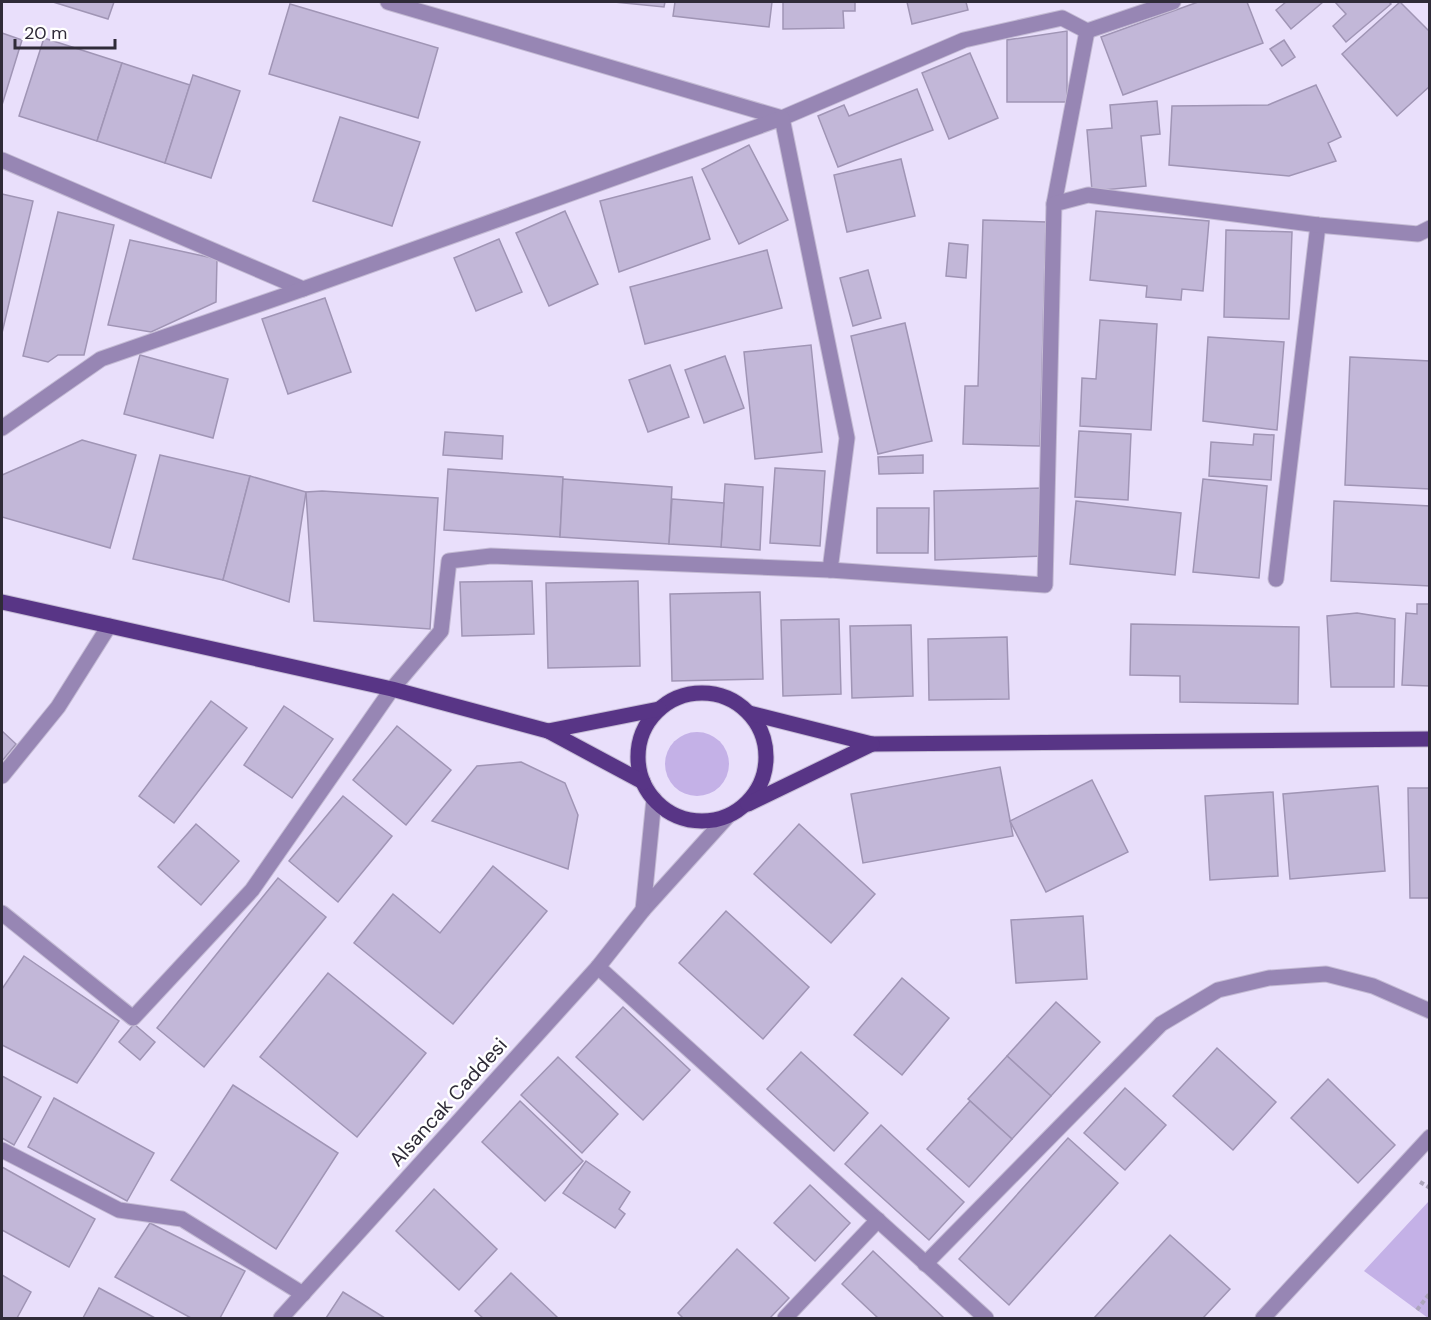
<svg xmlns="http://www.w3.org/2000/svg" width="1431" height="1320" font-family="'DM Sans',sans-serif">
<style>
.green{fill:#c4b1e7}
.building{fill:#c2b7d8;stroke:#a095b5;stroke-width:1.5}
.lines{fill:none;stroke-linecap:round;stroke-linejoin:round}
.minor-casing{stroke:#c4bbd4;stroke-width:17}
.major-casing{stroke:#c4bbd4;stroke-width:17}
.path{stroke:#ada5bd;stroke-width:4;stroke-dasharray:4.5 3;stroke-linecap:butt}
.minor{stroke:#9786b4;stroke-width:15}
.major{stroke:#583586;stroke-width:15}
.labels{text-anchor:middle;stroke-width:5;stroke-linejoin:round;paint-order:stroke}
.street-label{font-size:20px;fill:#2f2b38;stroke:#fff}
</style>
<rect width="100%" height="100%" fill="#e9dffb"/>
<g class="green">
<circle cx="697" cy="764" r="32"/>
<path d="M1429,1201L1430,1318H1428L1364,1271Z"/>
</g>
<g class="building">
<path d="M53,2H114L108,19Z"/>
<path d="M614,2H665L664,7Z"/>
<path d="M675,2H772L769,27L673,16Z"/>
<path d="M783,2H855V11H843L844,28L783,29Z"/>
<path d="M907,2H966L968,10L912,24Z"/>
<path d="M1198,2H1247L1263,43L1123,95L1101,37Z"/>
<path d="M1286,2H1323L1291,29L1276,10Z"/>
<path d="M1335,2H1389L1391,4L1346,42L1333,26L1346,14Z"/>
<path d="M1400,2L1430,32V86L1397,116L1342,54Z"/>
<path d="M290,4L438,48L418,118L269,74Z"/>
<path d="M1067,31V102H1007V40Z"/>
<path d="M2,33L22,40L2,105Z"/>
<path d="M44,38L122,63L97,141L19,116Z"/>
<path d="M1284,40L1295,57L1282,66L1270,49Z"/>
<path d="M970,53L998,118L949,139L922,73Z"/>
<path d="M122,63L190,85L165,163L97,141Z"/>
<path d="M193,75L240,91L211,178L165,163Z"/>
<path d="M1316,85L1341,137L1328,143L1336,161L1289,176L1169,165L1172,106L1268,105Z"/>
<path d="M917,89L933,130L838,167L818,116L844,105L849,116Z"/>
<path d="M1157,101L1160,134L1141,136L1146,186L1092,191L1087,130L1112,128L1110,105Z"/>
<path d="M340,117L420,142L392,226L313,201Z"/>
<path d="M749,145L788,220L739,244L702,169Z"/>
<path d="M901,159L915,216L847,232L834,175Z"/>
<path d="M692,177L710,239L619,272L600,201Z"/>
<path d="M2,194L33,201L2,333Z"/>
<path d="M565,211L598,284L549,306L516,233Z"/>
<path d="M1096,211L1209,221L1203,291L1182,289L1181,300L1146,297L1147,286L1090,280Z"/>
<path d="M58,212L114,225L84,355H58L48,362L23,356Z"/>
<path d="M983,220L1046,222L1040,446L963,444L965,386H978Z"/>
<path d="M1226,230L1292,232L1289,319L1224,317Z"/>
<path d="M499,239L522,292L476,311L454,258Z"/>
<path d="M130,240L217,259L216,302L151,332L108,325Z"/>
<path d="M949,243L968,245L966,278L946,276Z"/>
<path d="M767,250L782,308L645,344L630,287Z"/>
<path d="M868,270L881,318L853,326L840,278Z"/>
<path d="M325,298L351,372L288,394L262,319Z"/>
<path d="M1100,320L1157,324L1151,430L1080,426L1082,378L1096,379Z"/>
<path d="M905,323L932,441L878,454L851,336Z"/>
<path d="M1208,337L1284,342L1277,430L1203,421Z"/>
<path d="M811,345L822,452L755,459L744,352Z"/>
<path d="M140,355L228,379L213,438L124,414Z"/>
<path d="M725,356L744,408L704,423L685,370Z"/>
<path d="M1350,357L1430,361V489L1345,485Z"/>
<path d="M670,365L689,417L648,432L629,380Z"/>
<path d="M1079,431L1131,434L1128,500L1075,497Z"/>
<path d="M445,432L503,436L502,459L443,455Z"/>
<path d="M1254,434L1274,435L1271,480L1209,476L1211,442L1253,445Z"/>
<path d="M82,440L136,455L110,548L2,517V475Z"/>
<path d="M160,455L250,476L223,580L133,559Z"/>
<path d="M923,455V473L879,474L878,457Z"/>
<path d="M775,468L825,471L820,546L770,543Z"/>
<path d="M448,469L563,477L560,537L444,530Z"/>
<path d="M250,476L306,492L289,602L223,580Z"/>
<path d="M563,479L672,487L669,544L560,537Z"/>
<path d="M1203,479L1267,486L1259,578L1193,572Z"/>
<path d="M725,484L763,487L760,550L721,547Z"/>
<path d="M1042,488L1045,556L935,560L934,491Z"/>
<path d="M322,491L438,498L430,629L314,621L306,492Z"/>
<path d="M672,499L724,503L721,547L669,544Z"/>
<path d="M1076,501L1181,513L1175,575L1070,564Z"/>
<path d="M1334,501L1430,506V586L1331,581Z"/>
<path d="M877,508H929L928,553H877Z"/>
<path d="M532,581L534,634L462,636L460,582Z"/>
<path d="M638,581L640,666L548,668L546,583Z"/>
<path d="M760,592L763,679L672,681L670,594Z"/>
<path d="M1417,604H1430V686L1402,685L1406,613L1417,614Z"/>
<path d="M1357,613L1395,619L1394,687H1331L1327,616Z"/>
<path d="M839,619L841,694L783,696L781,620Z"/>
<path d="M1131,624L1299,627L1298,704L1180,702V676L1130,675Z"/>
<path d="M911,625L913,696L852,698L850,626Z"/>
<path d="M1007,637L1009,699L929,700L928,639Z"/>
<path d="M211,701L247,728L174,823L139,796Z"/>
<path d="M284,706L333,739L292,798L244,765Z"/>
<path d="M397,726L451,770L406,825L353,780Z"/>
<path d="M2,731L16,744L2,761Z"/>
<path d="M521,762L565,783L578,815L568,869L432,821L477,766Z"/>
<path d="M1000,767L1013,836L863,863L851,794Z"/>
<path d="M1092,780L1128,852L1046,892L1010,821Z"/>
<path d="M1378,786L1385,871L1290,879L1283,794Z"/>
<path d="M1408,788H1430V898H1410Z"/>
<path d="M1273,792L1278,876L1210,880L1205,796Z"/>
<path d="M343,796L392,836L338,902L289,861Z"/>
<path d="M196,824L239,861L201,905L158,867Z"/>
<path d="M799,824L875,894L831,943L754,874Z"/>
<path d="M493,866L547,911L453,1024L354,943L393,894L440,933Z"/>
<path d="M278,878L326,917L204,1067L157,1028Z"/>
<path d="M726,911L809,987L763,1039L679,963Z"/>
<path d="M1083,916L1087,979L1016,983L1011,920Z"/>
<path d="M24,956L119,1021L77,1083L2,1045V989Z"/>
<path d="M328,973L426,1053L357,1137L260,1057Z"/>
<path d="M902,978L949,1018L902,1075L854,1035Z"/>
<path d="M1056,1002L1100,1042L1051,1096L1007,1056Z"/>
<path d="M623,1007L690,1070L643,1120L576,1057Z"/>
<path d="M134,1024L155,1042L140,1060L119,1042Z"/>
<path d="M1217,1048L1276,1102L1233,1150L1173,1096Z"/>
<path d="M801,1052L868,1113L834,1151L767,1089Z"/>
<path d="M1007,1056L1051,1096L1012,1139L968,1099Z"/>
<path d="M558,1057L618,1114L582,1153L521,1095Z"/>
<path d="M2,1076L41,1097L14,1145L2,1138Z"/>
<path d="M1328,1079L1395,1145L1358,1183L1291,1118Z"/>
<path d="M233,1085L338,1153L276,1249L171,1180Z"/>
<path d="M1125,1088L1166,1125L1125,1170L1084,1133Z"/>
<path d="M54,1098L154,1153L127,1201L28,1147Z"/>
<path d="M520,1101L583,1161L545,1201L482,1142Z"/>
<path d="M970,1101L1012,1139L969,1187L927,1149Z"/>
<path d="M881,1125L964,1202L929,1240L845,1164Z"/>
<path d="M1068,1138L1118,1183L1009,1305L959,1259Z"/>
<path d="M586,1161L630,1192L619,1209L625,1214L615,1228L563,1193Z"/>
<path d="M2,1167L95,1219L69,1267L2,1230Z"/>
<path d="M810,1185L850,1223L815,1261L774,1223Z"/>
<path d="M434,1189L497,1249L459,1290L396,1231Z"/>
<path d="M150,1223L245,1271L220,1318H191L115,1277Z"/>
<path d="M1170,1235L1230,1289L1203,1318H1094Z"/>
<path d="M737,1249L789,1298L770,1318H683L678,1313Z"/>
<path d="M873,1251L944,1318H878L842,1284Z"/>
<path d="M511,1273L557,1317L556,1318H483L475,1311Z"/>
<path d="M2,1275L31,1292L17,1318H2Z"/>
<path d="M99,1288L155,1318H83Z"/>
<path d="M343,1292L385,1318H326Z"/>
</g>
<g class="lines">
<defs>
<g id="minor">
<path d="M388,2L782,118L964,40L1062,18L1087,31L1173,2"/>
<path d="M2,160L303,289L782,118L847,438L830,570"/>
<path d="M1054,204L1087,31"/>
<path d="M2,428L101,359L303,289"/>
<path d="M1276,579L1318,225"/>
<path d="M2,776L58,707L109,626"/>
<path d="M654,799L643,910L728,816"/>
<path d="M2,913L133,1018L252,890L392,689L441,631L449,561L491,556L830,570L1045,585L1054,204L1088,195L1318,225L1418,234L1430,228"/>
<path d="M598,967L986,1318"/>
<path d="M2,1150L119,1210L182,1219L303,1294"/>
<path d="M925,1264L1161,1024L1218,990L1269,978L1326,974L1373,986L1430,1011"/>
<path d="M281,1318L598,967L643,910"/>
<path d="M785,1318L878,1220"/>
<path d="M1263,1318L1430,1137"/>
</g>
<g id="major">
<path d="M2,602L392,689L548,731"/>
<circle cx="702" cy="757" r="64"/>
<path d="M872,744L1430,739"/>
<path d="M643,782L548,731L659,709"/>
<path d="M748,804L872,744L749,713"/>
</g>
</defs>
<use href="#minor" class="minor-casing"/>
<use href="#major" class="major-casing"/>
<g class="path">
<path d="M1420,1182L1430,1188"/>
<path d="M1417,1310L1430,1293"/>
</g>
<use href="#minor" class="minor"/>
<use href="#major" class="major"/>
</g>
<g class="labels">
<g class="street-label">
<text transform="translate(448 1102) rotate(-48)" y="7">Alsancak Caddesi</text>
</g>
</g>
<rect width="1431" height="1320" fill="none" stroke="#2f2b38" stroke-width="6"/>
<path d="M15 39v9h100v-9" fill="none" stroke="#2f2b38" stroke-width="3"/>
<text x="24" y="39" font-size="18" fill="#2f2b38" stroke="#ffffff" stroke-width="4.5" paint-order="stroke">20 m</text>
</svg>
